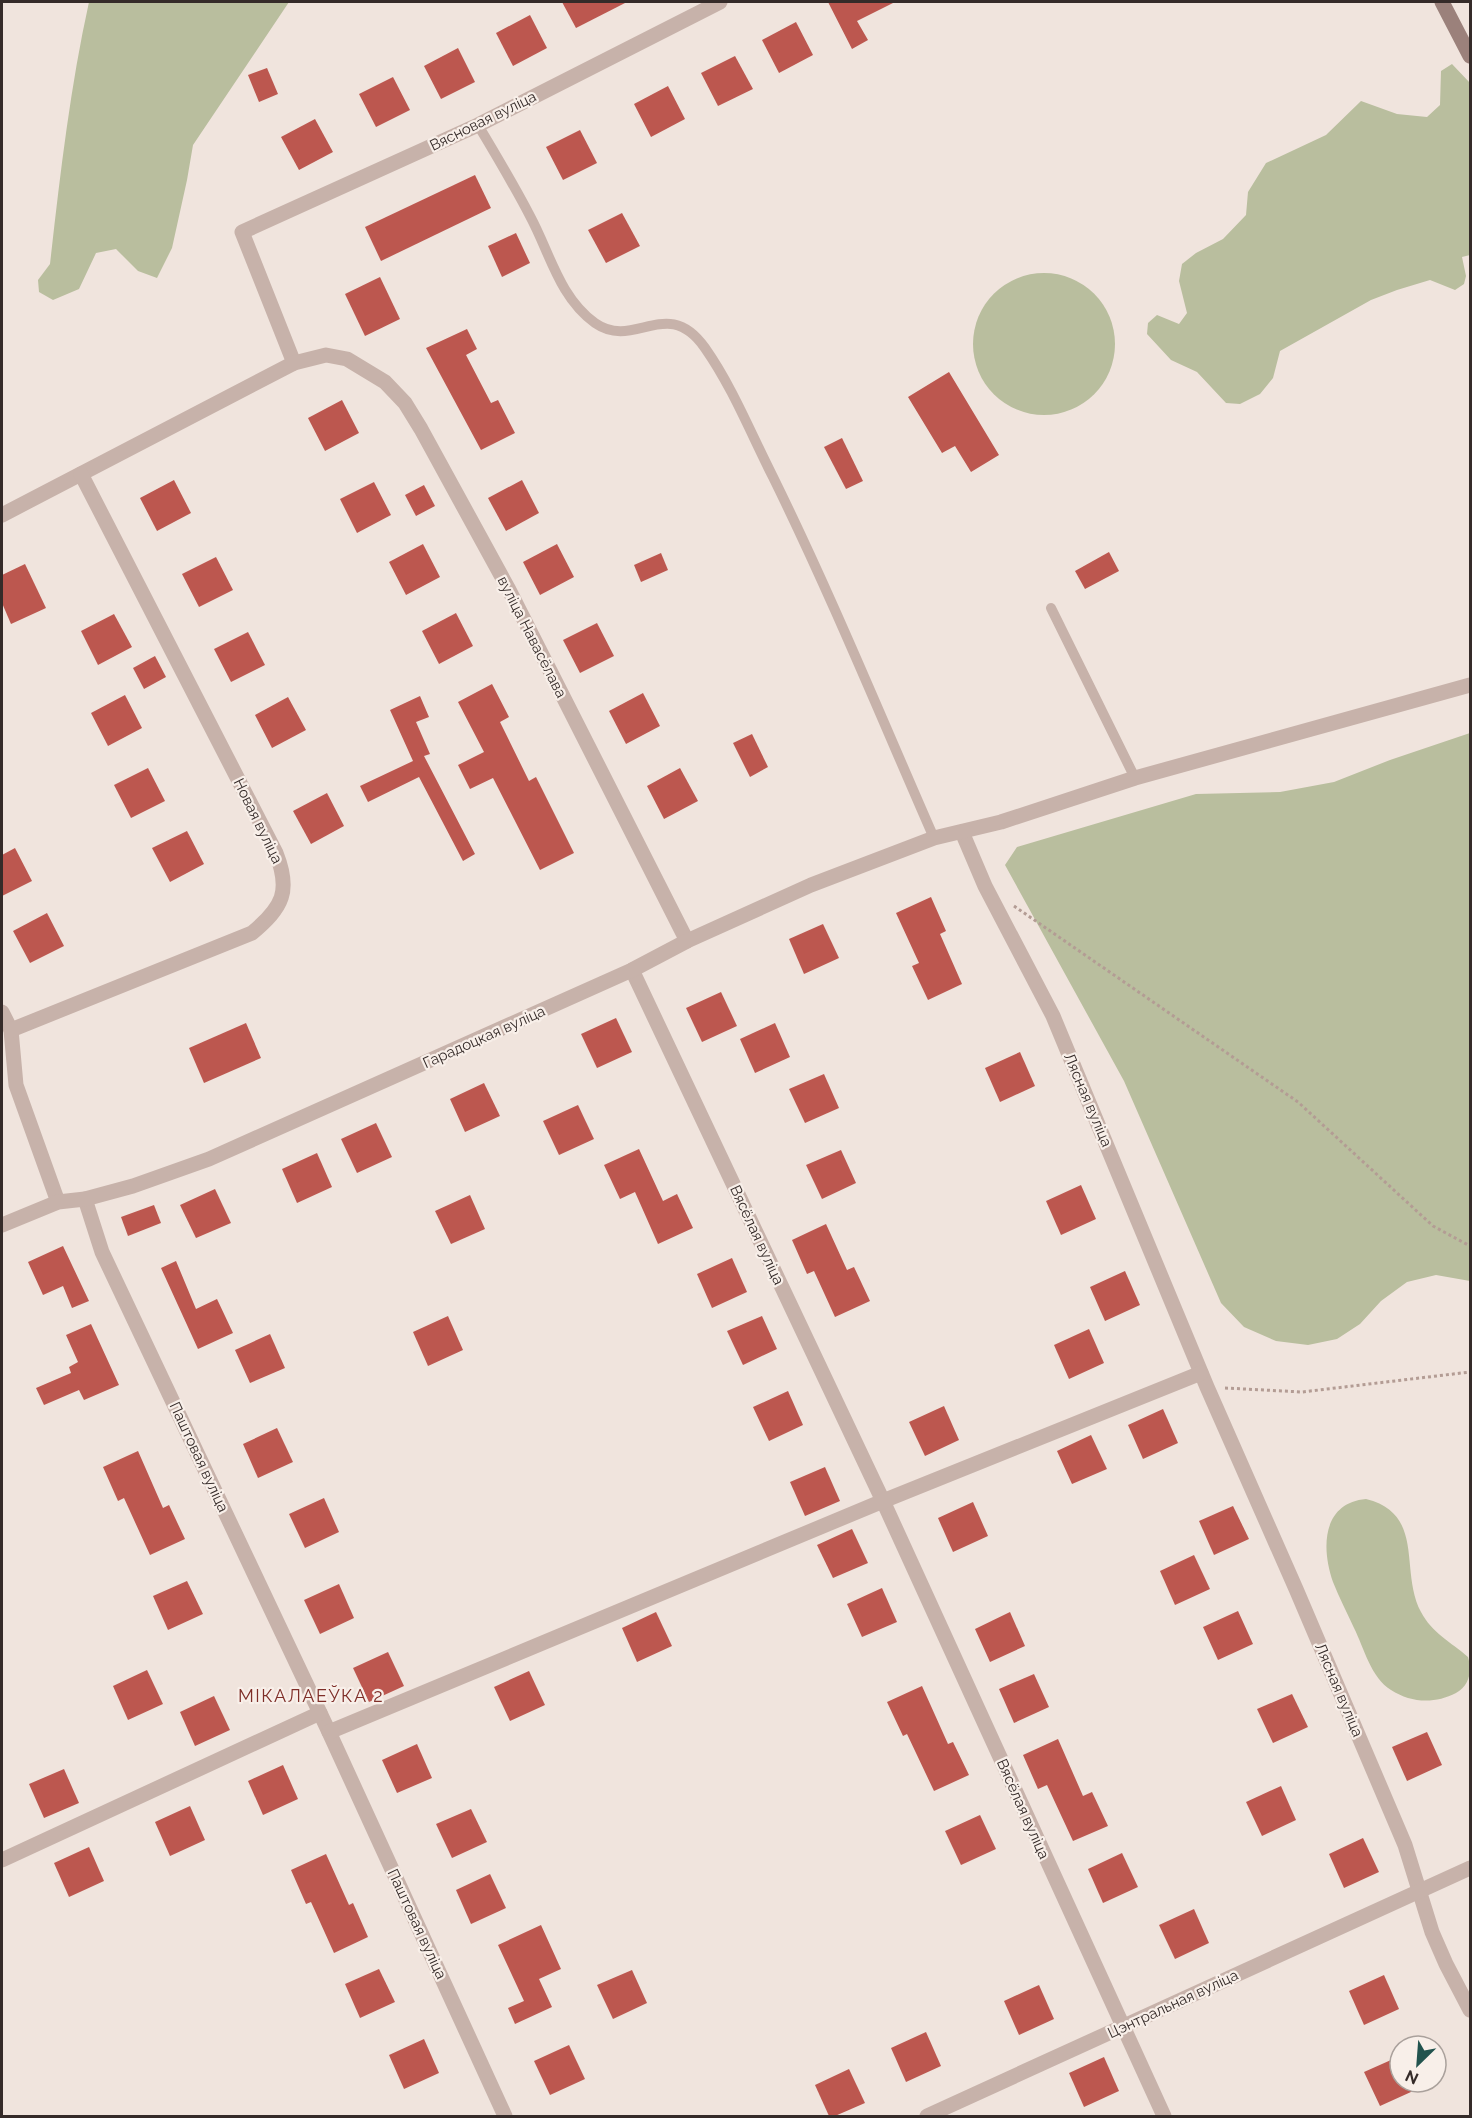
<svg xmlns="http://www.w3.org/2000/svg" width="1472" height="2118" font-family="Raleway,sans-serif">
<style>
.green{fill:#b9be9e}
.building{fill:#bc574f}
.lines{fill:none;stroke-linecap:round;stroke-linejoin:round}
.path{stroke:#b39c94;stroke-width:3;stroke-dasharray:3 3;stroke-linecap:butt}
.lane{stroke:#c7b2aa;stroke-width:10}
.street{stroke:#c7b2aa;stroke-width:15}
.secondary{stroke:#9b817b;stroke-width:15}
.labels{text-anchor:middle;stroke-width:4.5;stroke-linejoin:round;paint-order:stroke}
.street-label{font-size:15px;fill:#352b29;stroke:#f8efe9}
.quarter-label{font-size:18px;letter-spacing:1.5px;fill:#7e2e28;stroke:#f8efe9}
</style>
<rect width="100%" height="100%" fill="#f0e4dd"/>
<g class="green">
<path d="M89,2H289L193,145L187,180L172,248L157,278L138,271L116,249L96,253L79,289L53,300L39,292L38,280L50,264C60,176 70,88 89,2Z"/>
<path d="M1452,64L1470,83V255L1462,257L1466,276L1464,284L1455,290L1430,280L1397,290L1371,300L1280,351L1273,378L1260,394L1240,404L1226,403L1197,372L1171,360L1147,334L1148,323L1157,315L1179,324L1187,313L1179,281L1182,264L1196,253L1223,239L1246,215L1248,192L1266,163L1326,135L1361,101L1397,114L1427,117L1440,105L1441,71Z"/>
<circle cx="1044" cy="344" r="71"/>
<path d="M1470,733V1281L1436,1275L1407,1282L1381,1301L1360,1324L1337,1339L1308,1345L1276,1341L1244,1327L1221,1303L1124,1081L1005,865L1017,847L1196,794L1280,792L1334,782L1390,760Z"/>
<path d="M1366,1499C1426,1514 1399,1571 1421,1612C1432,1633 1451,1642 1468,1657C1472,1671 1470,1685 1456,1693C1435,1704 1411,1703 1391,1690C1371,1678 1364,1648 1354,1628C1347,1613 1339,1597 1333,1582C1321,1548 1322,1503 1366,1499Z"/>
</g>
<g class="building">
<path d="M562,2H627L576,28Z"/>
<path d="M828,2H895L857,21L868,40L852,49Z"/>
<path d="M530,15L547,48L513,66L496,33Z"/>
<path d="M796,22L813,55L779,73L762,40Z"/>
<path d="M458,48L475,82L441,99L424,66Z"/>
<path d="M735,56L753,89L718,106L701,73Z"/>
<path d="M267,68L278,94L259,102L248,75Z"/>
<path d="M393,77L410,110L376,127L359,94Z"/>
<path d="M668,86L685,119L651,137L634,104Z"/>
<path d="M315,119L333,152L299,170L281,137Z"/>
<path d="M580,130L597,163L563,180L546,147Z"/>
<path d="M475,175L491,208L381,261L365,227Z"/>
<path d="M622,213L640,246L606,263L588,230Z"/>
<path d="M516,233L530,263L502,277L488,246Z"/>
<path d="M380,277L400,319L365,336L345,294Z"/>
<path d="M467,329L477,349L466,355L491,403L498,400L515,433L481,450L426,348Z"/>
<path d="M949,372L999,455L971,472L955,446L942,453L908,397Z"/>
<path d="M342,400L359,433L325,451L308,418Z"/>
<path d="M842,438L863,481L846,489L824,447Z"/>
<path d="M174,480L191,513L157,531L140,498Z"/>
<path d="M522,480L539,513L506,531L488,498Z"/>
<path d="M374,482L391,515L357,533L340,499Z"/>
<path d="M424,485L435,506L416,516L405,495Z"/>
<path d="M423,544L440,577L406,595L389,562Z"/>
<path d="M557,544L574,577L540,595L523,562Z"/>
<path d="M1109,552L1119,571L1085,589L1075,571Z"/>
<path d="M661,553L668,570L641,582L634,565Z"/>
<path d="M216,557L233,590L199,607L182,574Z"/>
<path d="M25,564L46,608L11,624L2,603V575Z"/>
<path d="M456,613L473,646L439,664L422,631Z"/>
<path d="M114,614L132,647L98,665L81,631Z"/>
<path d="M597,623L614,656L580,673L563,640Z"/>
<path d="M248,632L265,665L231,682L214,649Z"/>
<path d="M155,656L166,677L144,689L133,668Z"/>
<path d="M492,684L509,717L500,722L529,781L536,777L574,853L540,870L493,778L470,789L458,765L484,752L458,702Z"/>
<path d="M643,693L660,726L626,744L609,711Z"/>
<path d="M125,695L142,728L108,746L91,713Z"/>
<path d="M420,696L429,717L416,722L430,754L424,756L475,854L463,861L419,777L368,802L360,786L413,761L390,710Z"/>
<path d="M288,697L306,730L272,748L255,715Z"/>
<path d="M752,734L768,767L750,777L733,743Z"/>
<path d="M148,768L165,801L131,818L114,785Z"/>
<path d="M680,768L698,801L664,819L647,786Z"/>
<path d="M327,793L344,826L311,844L293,811Z"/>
<path d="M187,831L204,864L170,882L152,848Z"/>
<path d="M15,848L32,881L2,896V855Z"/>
<path d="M931,897L946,931L940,934L962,984L928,1000L912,966L919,963L896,913Z"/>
<path d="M47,913L64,946L30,963L13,931Z"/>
<path d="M823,924L839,958L804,974L789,939Z"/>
<path d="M721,992L737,1026L702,1042L686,1008Z"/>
<path d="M616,1018L632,1052L597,1068L581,1034Z"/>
<path d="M246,1023L261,1058L204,1083L189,1048Z"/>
<path d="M775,1023L790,1057L755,1073L740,1039Z"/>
<path d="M1020,1052L1035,1086L1000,1102L985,1068Z"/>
<path d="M824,1074L839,1108L805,1123L789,1089Z"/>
<path d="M484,1083L500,1116L465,1132L450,1099Z"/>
<path d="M578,1105L594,1139L559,1155L543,1121Z"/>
<path d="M376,1123L392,1157L357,1173L341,1139Z"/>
<path d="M639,1149L663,1201L677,1194L693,1228L658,1244L635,1192L620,1199L604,1165Z"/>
<path d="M841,1150L856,1183L822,1199L806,1165Z"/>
<path d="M317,1153L332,1187L297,1203L282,1169Z"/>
<path d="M1081,1185L1096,1219L1061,1235L1046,1201Z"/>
<path d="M215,1189L231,1223L196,1238L180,1205Z"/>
<path d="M470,1195L485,1229L451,1244L435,1211Z"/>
<path d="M154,1205L161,1223L128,1236L121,1217Z"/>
<path d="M826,1224L847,1270L854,1267L870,1301L835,1317L814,1271L807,1274L792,1240Z"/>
<path d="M63,1246L89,1301L72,1308L63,1286L43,1295L28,1262Z"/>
<path d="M732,1258L747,1292L712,1308L697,1274Z"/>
<path d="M176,1261L196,1309L217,1299L233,1333L198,1349L161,1268Z"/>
<path d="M1125,1271L1140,1305L1105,1321L1090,1287Z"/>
<path d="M448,1316L463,1350L428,1366L413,1332Z"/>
<path d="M762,1316L777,1349L743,1365L727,1331Z"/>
<path d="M91,1324L119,1385L84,1400L79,1390L44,1405L36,1388L71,1373L69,1367L78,1362L66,1335Z"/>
<path d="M1089,1329L1104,1363L1069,1379L1054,1345Z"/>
<path d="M270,1334L285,1368L250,1383L235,1350Z"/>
<path d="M788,1391L803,1425L769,1441L753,1407Z"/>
<path d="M944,1406L959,1440L925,1456L909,1422Z"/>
<path d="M1163,1409L1178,1443L1143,1459L1128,1425Z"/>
<path d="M277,1428L293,1462L258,1478L243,1444Z"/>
<path d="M1091,1435L1107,1469L1072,1484L1057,1451Z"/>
<path d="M138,1451L163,1508L169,1505L185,1539L150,1555L124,1498L118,1501L103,1467Z"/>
<path d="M825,1467L840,1501L805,1516L790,1482Z"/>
<path d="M324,1498L339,1532L305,1548L289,1514Z"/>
<path d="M973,1502L988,1536L953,1552L938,1518Z"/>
<path d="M1233,1506L1249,1539L1214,1555L1199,1521Z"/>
<path d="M852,1529L868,1563L833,1578L817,1545Z"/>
<path d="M1194,1555L1210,1589L1175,1605L1160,1571Z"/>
<path d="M187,1581L203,1614L168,1630L153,1596Z"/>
<path d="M339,1584L354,1618L320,1634L304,1600Z"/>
<path d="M882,1588L897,1622L862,1637L847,1604Z"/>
<path d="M1238,1611L1253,1644L1218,1660L1203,1627Z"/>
<path d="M656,1612L672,1646L637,1662L622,1628Z"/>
<path d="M1010,1612L1025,1646L990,1662L975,1629Z"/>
<path d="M388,1652L404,1686L369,1702L353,1668Z"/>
<path d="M147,1670L163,1704L128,1720L113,1686Z"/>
<path d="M529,1671L545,1705L510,1721L494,1687Z"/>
<path d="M1034,1674L1049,1707L1014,1723L999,1689Z"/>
<path d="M922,1686L948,1744L953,1742L969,1775L934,1791L907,1734L903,1736L887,1702Z"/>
<path d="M1292,1694L1308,1727L1273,1743L1257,1709Z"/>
<path d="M214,1696L230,1730L195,1746L180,1712Z"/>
<path d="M1427,1732L1442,1765L1407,1781L1392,1747Z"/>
<path d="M1058,1739L1083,1796L1092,1792L1108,1826L1073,1841L1047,1785L1038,1789L1023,1755Z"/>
<path d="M417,1744L432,1778L397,1793L382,1760Z"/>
<path d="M283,1765L298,1799L263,1815L248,1781Z"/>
<path d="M64,1769L79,1803L44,1818L29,1784Z"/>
<path d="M1281,1786L1296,1820L1262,1836L1246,1802Z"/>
<path d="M190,1806L205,1840L170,1856L155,1822Z"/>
<path d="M471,1809L487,1842L452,1858L436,1824Z"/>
<path d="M980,1815L996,1849L961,1865L945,1831Z"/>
<path d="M1363,1838L1379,1872L1344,1888L1329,1854Z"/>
<path d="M89,1847L104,1881L69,1897L54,1863Z"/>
<path d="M1122,1853L1138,1887L1103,1903L1088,1869Z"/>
<path d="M326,1854L349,1905L353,1903L368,1937L334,1953L311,1902L306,1904L291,1870Z"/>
<path d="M490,1874L506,1908L471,1924L456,1890Z"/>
<path d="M1194,1909L1209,1943L1175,1959L1159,1925Z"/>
<path d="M541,1925L561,1969L539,1979L552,2007L515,2024L508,2008L524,2001L498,1945Z"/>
<path d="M379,1969L395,2002L360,2018L345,1984Z"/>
<path d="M632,1970L647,2003L613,2019L597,1985Z"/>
<path d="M1384,1975L1399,2009L1364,2025L1349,1991Z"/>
<path d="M1039,1985L1054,2019L1019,2035L1004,2001Z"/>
<path d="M926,2032L941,2066L906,2082L891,2048Z"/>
<path d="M424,2039L439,2073L404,2089L389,2055Z"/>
<path d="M569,2045L585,2079L550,2095L534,2061Z"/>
<path d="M1400,2056V2082H1433L1380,2106L1364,2072Z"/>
<path d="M1104,2057L1119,2091L1084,2107L1069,2073Z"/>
<path d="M849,2069L865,2103L835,2116H829L815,2085Z"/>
</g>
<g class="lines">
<g class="path">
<path d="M1014,906L1298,1102L1433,1226L1470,1246"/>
<path d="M1225,1388L1302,1392L1470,1372"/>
</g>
<g class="lane">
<path d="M478,125C496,155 514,185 530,216C550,253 559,297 595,323C635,351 667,294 705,348C733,388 751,434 773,477C831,595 881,717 934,838"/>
<path d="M1051,608L1135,778"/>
</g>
<g class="street">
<path d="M294,363L242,232L478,125L720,2"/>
<path d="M2,515L294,363L326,355L347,359L385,382L405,403L421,429L508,588L687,941"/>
<path d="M962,832L985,886L1053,1016L1207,1387L1296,1589L1405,1845L1432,1932L1446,1964L1470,2010"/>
<path d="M632,970L883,1501L1164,2116"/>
<path d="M2,1012L11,1030L16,1085L58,1202"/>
<path d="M11,1030L252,933C283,907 291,891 276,853L81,474"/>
<path d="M85,1199L102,1252L329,1732L505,2116"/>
<path d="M2,1225L58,1202L85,1199L133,1186L209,1159L632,970L687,941L811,885L934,838L1001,822L1135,778L1470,685"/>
<path d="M329,1732L883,1501L1201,1373"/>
<path d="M2,1860L320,1713"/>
<path d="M927,2116L1470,1868"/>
</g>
<path class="secondary" d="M1442,2L1470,56"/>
</g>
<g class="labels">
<g class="street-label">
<text transform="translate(483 121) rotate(-26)" y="5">Вясновая вуліца</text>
<text transform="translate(532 637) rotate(63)" y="5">вуліца Навасёлава</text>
<text transform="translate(258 821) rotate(64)" y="5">Новая вуліца</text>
<text transform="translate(484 1037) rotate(-24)" y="5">Гарадоцкая вуліца</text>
<text transform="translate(1088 1100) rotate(67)" y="5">Лясная вуліца</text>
<text transform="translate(757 1235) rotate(65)" y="5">Вясёлая вуліца</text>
<text transform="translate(199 1457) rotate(65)" y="5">Паштовая вуліца</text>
<text transform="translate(1339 1690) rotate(67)" y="5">Лясная вуліца</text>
<text transform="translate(1023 1809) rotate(66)" y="5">Вясёлая вуліца</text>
<text transform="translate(417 1924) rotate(65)" y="5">Паштовая вуліца</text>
<text transform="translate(1173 2004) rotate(-25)" y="5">Цэнтральная вуліца</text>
</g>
<g class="quarter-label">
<text x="311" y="1702">МІКАЛАЕЎКА 2</text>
</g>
</g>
<rect width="1472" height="2118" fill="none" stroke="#352b29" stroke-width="6"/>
<g transform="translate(1418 2064) rotate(205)"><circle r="28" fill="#f8efe9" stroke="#aaa19c" stroke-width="1.5"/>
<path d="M0-4.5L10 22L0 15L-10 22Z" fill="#22534e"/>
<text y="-9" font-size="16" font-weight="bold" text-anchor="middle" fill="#352b29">N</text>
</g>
</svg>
